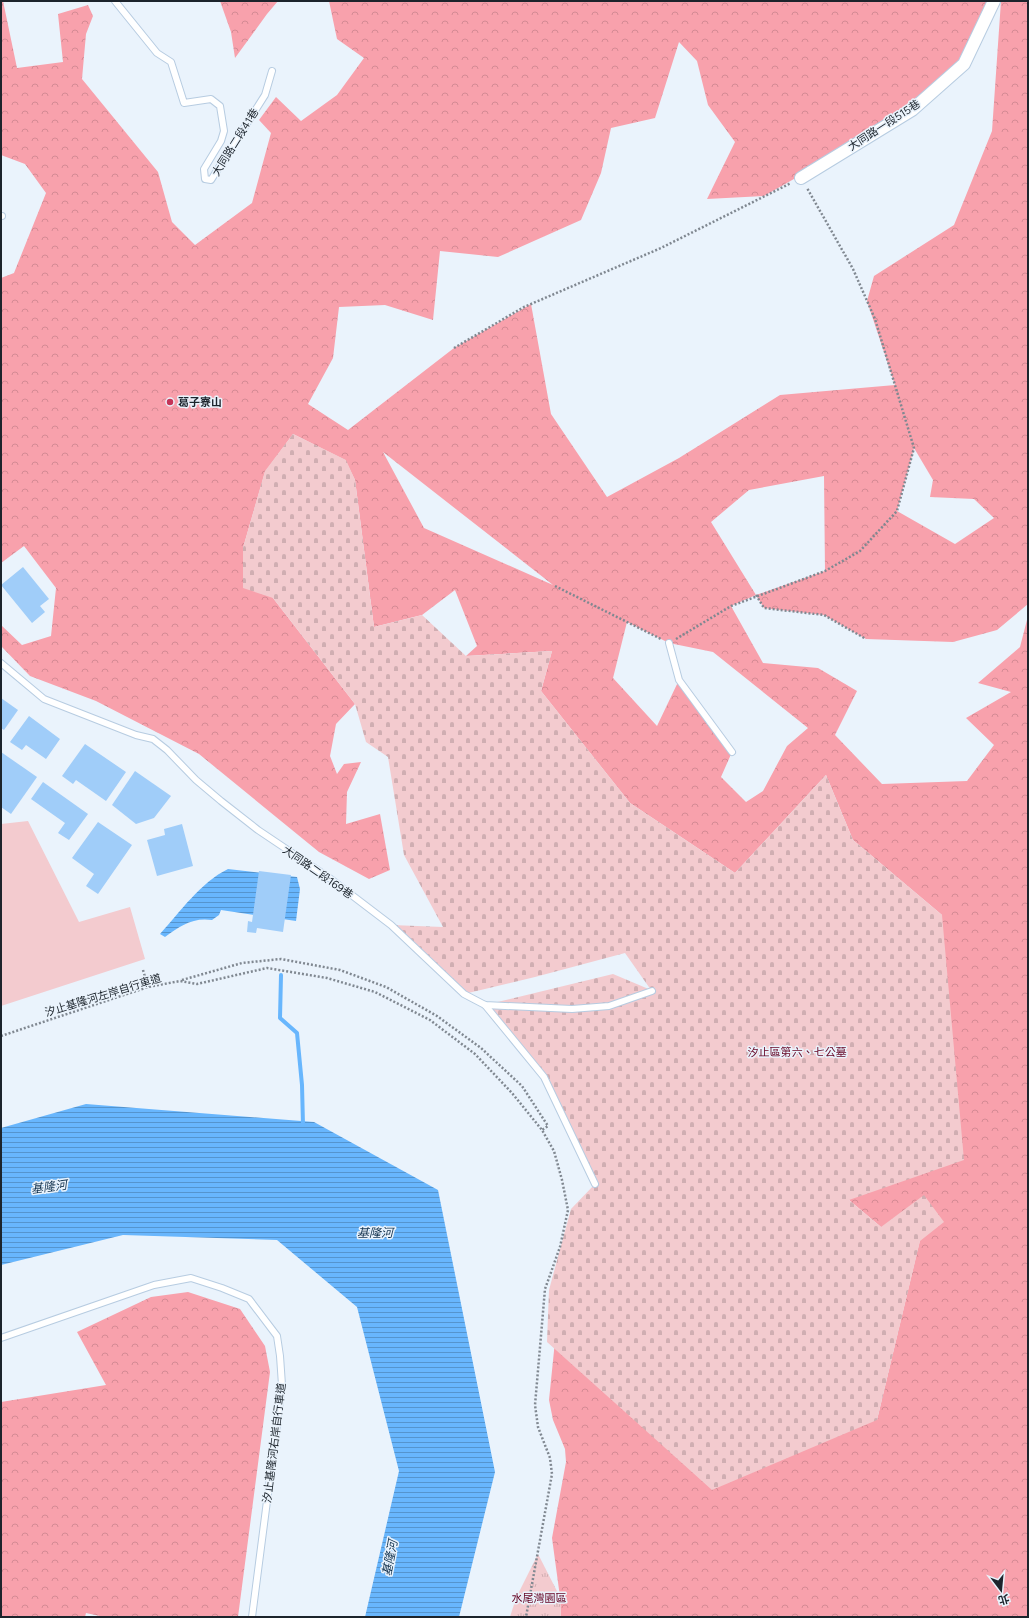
<svg xmlns="http://www.w3.org/2000/svg" width="1029" height="1618" font-family="Figtree,'Noto Sans TC',sans-serif">
<style>
.green{fill:#f3cbcf}
.forest{fill:url(#forest-crowns);fill-rule:evenodd}
.cemetery{fill:url(#cemetery-stones)}
.park{fill:url(#park-tufts)}
.water{fill:url(#water-rules)}
.lines{fill:none;stroke-linecap:round;stroke-linejoin:round}
.stream{stroke:#68b6fd;stroke-width:4}
.building{fill:#a0cdf9}
.lane-casing{stroke:#b7cce1;stroke-width:8}
.street-casing{stroke:#b7cce1;stroke-width:14}
.path{stroke:#808891;stroke-width:2.5;stroke-dasharray:2 2;stroke-linecap:butt}
.lane{stroke:#fff;stroke-width:6}
.street{stroke:#fff;stroke-width:12}
.poi-dot{fill:#c43457;stroke:#eaf3fc;stroke-width:1.5}
.labels{text-anchor:middle;stroke-width:3;stroke-linejoin:round;paint-order:stroke}
.street-label{font-size:11px;fill:#1c242c;stroke:#eaf3fc}
.poi-label{font-size:11px;font-weight:bold;fill:#1c242c;stroke:#eaf3fc;text-anchor:start}
.park-label{font-size:11px;fill:#650323;stroke:#eaf3fc}
.water-label{font-size:12px;font-style:italic;fill:#11314d;stroke:#eaf3fc}
</style>
<defs>
<pattern id="forest-crowns" width="20" height="18" patternUnits="userSpaceOnUse"><rect width="20" height="18" fill="#f8a1ac"/><path d="M2 6a3 3 0 1 1 6 0M12 15a3 3 0 1 1 6 0" fill="none" stroke="#d48a94"/></pattern>
<pattern id="cemetery-stones" width="16" height="16" patternUnits="userSpaceOnUse"><rect width="16" height="16" fill="#f3cbcf"/><path d="M2 7V4a2 2 0 0 1 4 0v3zM10 15v-3a2 2 0 0 1 4 0v3z" fill="#d0aeb2"/></pattern>
<pattern id="park-tufts" width="24" height="20" patternUnits="userSpaceOnUse"><rect width="24" height="20" fill="#f3cbcf"/><path d="M3 7l-1-3M5 7V3M7 7l1-3M15 17l-1-3M17 17v-4M19 17l1-3" fill="none" stroke="#d0aeb2"/></pattern>
<pattern id="water-rules" width="6" height="5" patternUnits="userSpaceOnUse"><rect width="6" height="5" fill="#68b6fd"/><path d="M0 2.5h6" fill="none" stroke="#5594cd"/></pattern>
</defs>
<rect width="100%" height="100%" fill="#eaf3fc"/>
<path class="green" d="M28,821L79,922L130,907L145,959L1,1006V824Z"/>
<g class="forest">
<path d="M1,1H3L17,68L63,62L58,14L88,5L93,16L86,34L82,79L158,172L172,222L195,245L252,203L271,133L259,120L276,97L301,121L337,95L364,58L337,39L329,1H994L964,64L873,134L764,196L707,199L735,142L708,105L697,61L679,42L655,118L611,128L601,173L581,220L498,257L440,251L433,320L385,305L339,307L333,358L308,404L348,430L454,348L531,304L551,414L607,497L679,458L780,395L895,385L867,301L874,276L954,225L992,131L1001,1H1028V604L997,630L953,642L866,639L824,615L764,608L756,595L731,606L763,663L818,668L857,691L835,735L882,784L967,781L994,745L966,718L1011,692L978,683L1020,647L1028,616V1617H561L560,1597L552,1538L566,1462L565,1449L553,1420L549,1400L555,1341L877,1420L920,1240L881,1227L849,1200L942,915L853,840L826,775L735,873L630,803L541,691L552,651L466,656L477,646L455,590L422,615L374,627L355,480L345,460L293,434L265,472L243,548L273,598L355,704L336,724L330,756L337,774L344,764L361,762L347,792L346,824L380,814L390,870L369,879L319,852L199,754L96,701L30,676L1,646V625L22,645L51,636L56,588L24,546L1,563V278L14,273L46,193L25,164L1,155ZM914,448L933,480L930,497L974,499L994,518L955,544L897,511ZM383,452L553,585L424,528ZM824,476L825,571L756,595L711,522L749,490ZM627,622L669,643L713,652L808,728L787,746L763,791L746,802L721,777L732,752L679,680L657,726L613,678Z"/>
<path d="M220,1H278L267,14L235,58L231,32Z"/>
<path d="M188,1292L240,1309L265,1346L270,1372L238,1617H104L86,1613L85,1617H1V1402L106,1385L77,1332L151,1297Z"/>
</g>
<path class="cemetery" d="M293,434L346,460L355,480L374,627L422,615L466,656L552,651L541,691L630,803L735,873L826,775L853,840L942,915L964,1160L849,1200L881,1227L924,1195L944,1222L920,1241L877,1420L712,1490L547,1342L549,1290L571,1209L595,1184L544,1077L485,1005L613,974L651,990L625,953L535,977L464,994L391,925L443,927L404,855L388,757L366,742L355,704L273,598L243,588V548L265,471Z"/>
<path class="park" d="M538,1554L560,1597L561,1617H510L516,1598Z"/>
<g class="water">
<path d="M228,869L297,877L300,889L296,921L221,910L219,915L212,920C193,917 180,926 165,937L160,934C180,912 201,882 228,869Z"/>
<path d="M86,1104L314,1122L438,1190L495,1472L459,1617H365L399,1471L357,1307L277,1240L123,1235L1,1265V1128Z"/>
</g>
<g class="lines">
<path class="stream" d="M281,975L280,1018L297,1033L302,1085L303,1125"/>
</g>
<g class="building">
<path d="M23,567L49,599L40,606L45,612L32,623L1,585Z"/>
<path d="M1,698L18,710L4,730L1,728Z"/>
<path d="M29,716L60,739L46,759L26,745L22,750L10,742Z"/>
<path d="M85,744L126,772L106,801L76,780L73,784L62,776Z"/>
<path d="M1,752L37,777L11,814L1,807Z"/>
<path d="M135,771L171,796L154,818L136,824L112,805Z"/>
<path d="M43,782L88,814L69,840L58,833L65,823L31,799Z"/>
<path d="M98,822L132,845L98,894L86,886L94,874L72,858Z"/>
<path d="M182,824L193,866L157,876L147,840L165,835L164,829Z"/>
<path d="M259,871L291,875L283,932L257,928L256,933L247,932L248,921L252,922Z"/>
</g>
<g class="lines">
<defs>
<g id="lane">
<path d="M115,1L157,53L171,62L184,103L211,99L220,106L224,131L221,141L204,169L205,179L211,180L265,95L272,71"/>
<path d="M1,216H2"/>
<path d="M669,643L679,680L732,752"/>
<path d="M1,663L44,699L136,735L153,739L167,750L196,780L221,801L258,830L328,877L391,925L464,994L485,1005L572,1009L609,1006L652,991"/>
<path d="M485,1005L544,1077L595,1184"/>
<path d="M1,1338L154,1285L191,1278L222,1288L249,1299L277,1336L280,1356L282,1385L252,1617"/>
</g>
<path id="street" d="M801,178L912,110L964,64L994,1"/>
</defs>
<use href="#lane" class="lane-casing"/>
<use href="#street" class="street-casing"/>
<g class="path">
<path d="M454,348L524,307L661,248L791,183"/>
<path d="M555,586L661,639"/>
<path d="M756,595L764,608L824,615L866,639"/>
<path d="M676,639L731,606L825,571L860,551L897,511L914,448L875,319L853,269L807,188"/>
<path d="M143,970L148,987"/>
<path d="M182,980L242,963L281,959L340,970L386,987L437,1016L481,1048L522,1086L548,1126L542,1130"/>
<path d="M1,1036L148,987L180,981L197,984L267,968L327,978L375,992L430,1020L475,1054L512,1093L542,1130L554,1151L562,1180L568,1210L560,1247L545,1289L535,1405L538,1427L550,1458L552,1474L526,1617"/>
</g>
<use href="#lane" class="lane"/>
<use href="#street" class="street"/>
</g>
<circle class="poi-dot" cx="170" cy="402" r="4"/>
<g class="labels">
<g class="street-label">
<text transform="translate(884 125) rotate(-33)" y="4">大同路一段515巷</text>
<text transform="translate(235 142) rotate(-58)" y="4">大同路二段41巷</text>
<text transform="translate(318 872) rotate(35)" y="4">大同路二段169巷</text>
<text transform="translate(103 995) rotate(-17)" y="4">汐止基隆河左岸自行車道</text>
<text transform="translate(274 1443) rotate(-83)" y="4">汐止基隆河右岸自行車道</text>
</g>
<g class="poi-label">
<text x="178" y="406">葛子寮山</text>
</g>
<g class="park-label">
<text x="797" y="1056">汐止區第六、七公墓</text>
<text x="539" y="1602">水尾灣園區</text>
</g>
<g class="water-label">
<text transform="translate(49 1187) rotate(-7)" y="4">基隆河</text>
<text x="375" y="1237">基隆河</text>
<text transform="translate(390 1558) rotate(-79)" y="4">基隆河</text>
</g>
</g>
<rect width="1029" height="1618" fill="none" stroke="#1c242c" stroke-width="4"/>
<g transform="translate(1001 1590) rotate(164)" stroke="#eaf3fc" stroke-width="3" paint-order="stroke">
<path d="M0-3L7 15L0 10L-7 15Z" fill="#1c242c"/>
<text y="-6" font-size="11" font-weight="bold" text-anchor="middle" fill="#1c242c">北</text>
</g>
</svg>
